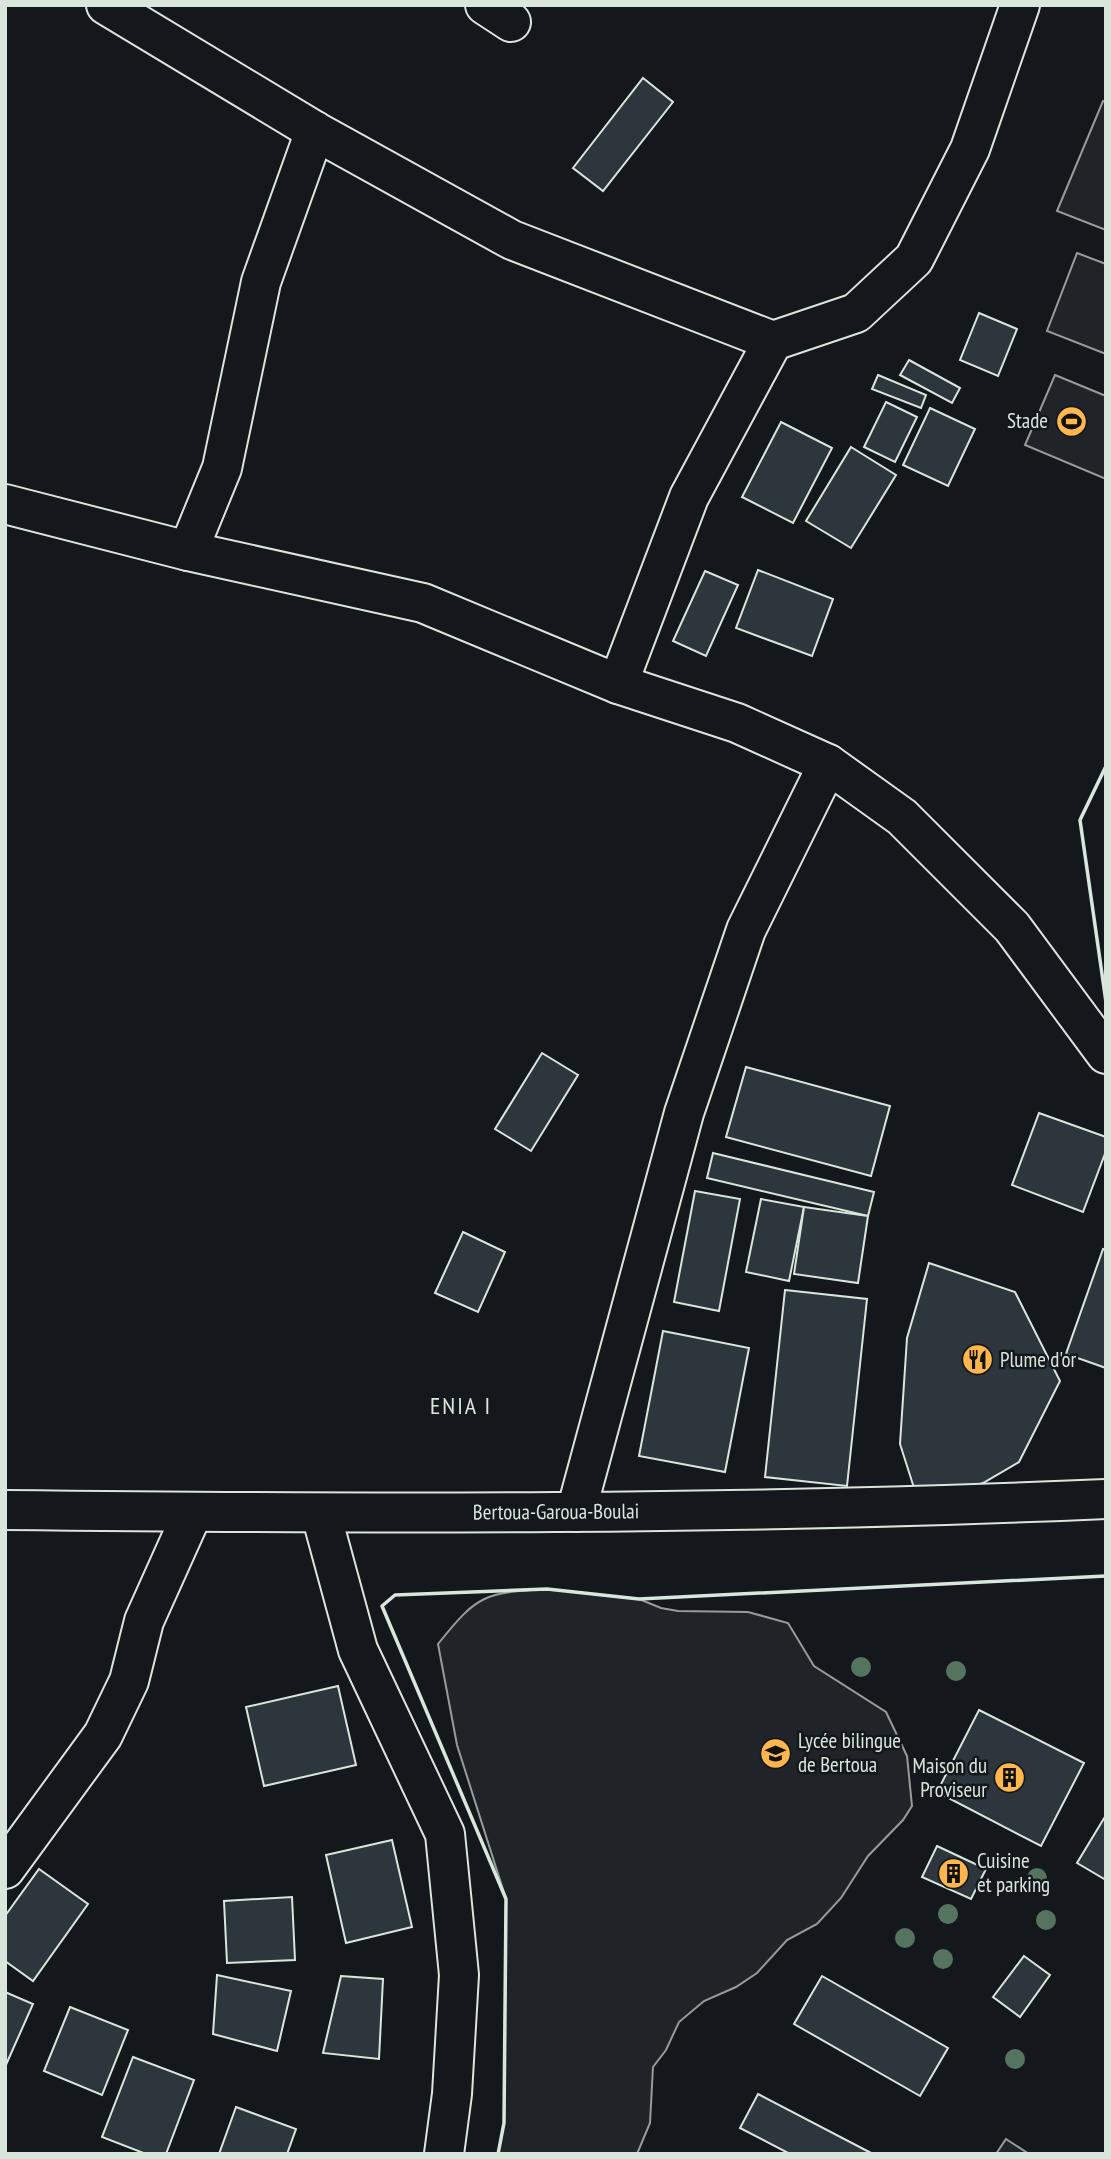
<svg xmlns="http://www.w3.org/2000/svg" width="1111" height="2159" font-family="'PT Sans Narrow',sans-serif">
<style>
.green{fill:#202428;stroke:#939e99;stroke-width:2}
.building{fill:#2c363c;stroke:#d8e6dc;stroke-width:2}
.lines{fill:none;stroke-linecap:round;stroke-linejoin:round}
.minor-casing{stroke:#d8e6dc;stroke-width:42}
.highway-casing{stroke:#d8e6dc;stroke-width:42}
.minor{stroke:#14181c;stroke-width:38}
.highway{stroke:#14181c;stroke-width:38}
.wall{stroke:#d8e6dc;stroke-width:3.5}
.tree{fill:#55745f}
.labels{text-anchor:middle;stroke-width:5;stroke-linejoin:round;paint-order:stroke}
.poi-label{font-size:21px;fill:#d8e6dc;stroke:#14181c;text-anchor:start}
.street-label{font-size:21px;fill:#d8e6dc;stroke:#14181c}
.quarter-label{font-size:24px;letter-spacing:2px;fill:#d8e6dc;stroke:#14181c}
</style>
<rect width="100%" height="100%" fill="#14181c"/>
<g class="green">
<path d="M1103,101L1106,102V230L1057,211Z"/>
<path d="M1077,253L1106,264V354L1047,331Z"/>
<path d="M1055,375L1106,396V479L1025,445Z"/>
<path d="M547,1589L639,1599L661,1608L678,1611L748,1612L788,1623L814,1666L886,1712L907,1756L912,1806L903,1820L868,1856L841,1898L817,1924L787,1940L757,1973L736,1987L704,2001L679,2022L666,2050L653,2067L650,2123L637,2154H498L504,2123L506,1899L457,1745L438,1644C478,1594 484,1593 547,1589Z"/>
<path d="M1006,2139L1029,2154H996Z"/>
</g>
<g class="building">
<path d="M643,78L673,102L603,191L573,168Z"/>
<path d="M979,313L1017,329L998,376L960,360Z"/>
<path d="M909,360L960,388L952,403L900,375Z"/>
<path d="M878,375L926,395L921,408L872,389Z"/>
<path d="M886,402L917,417L895,462L864,447Z"/>
<path d="M930,408L975,429L948,486L903,465Z"/>
<path d="M781,422L832,448L793,523L742,497Z"/>
<path d="M851,447L896,475L851,548L806,521Z"/>
<path d="M758,570L833,599L812,656L736,628Z"/>
<path d="M705,571L738,585L706,656L673,641Z"/>
<path d="M542,1053L578,1075L531,1151L495,1129Z"/>
<path d="M746,1067L890,1106L871,1176L726,1137Z"/>
<path d="M1039,1113L1106,1137V1151L1083,1212L1012,1185Z"/>
<path d="M713,1153L874,1192L868,1216L707,1178Z"/>
<path d="M695,1191L740,1199L719,1311L674,1302Z"/>
<path d="M761,1199L804,1207L789,1281L746,1272Z"/>
<path d="M804,1207L868,1216L858,1283L794,1274Z"/>
<path d="M463,1232L505,1252L478,1312L435,1293Z"/>
<path d="M1103,1249L1106,1250V1368L1066,1354Z"/>
<path d="M929,1263L1015,1292L1060,1381L1019,1462L983,1483L944,1497L915,1491L900,1444L907,1338Z"/>
<path d="M785,1290L867,1299L847,1486L765,1477Z"/>
<path d="M663,1331L749,1348L725,1472L639,1456Z"/>
<path d="M338,1686L356,1765L264,1786L246,1707Z"/>
<path d="M979,1710L1084,1763L1041,1846L937,1792Z"/>
<path d="M1106,1815V1880L1077,1863Z"/>
<path d="M392,1840L412,1927L346,1943L326,1855Z"/>
<path d="M937,1846L986,1869L971,1899L922,1877Z"/>
<path d="M39,1869L88,1904L33,1981L5,1961V1916Z"/>
<path d="M292,1897L295,1960L227,1963L224,1901Z"/>
<path d="M1024,1956L1050,1975L1020,2017L993,1997Z"/>
<path d="M217,1975L291,1991L277,2051L213,2034Z"/>
<path d="M341,1976L383,1979L379,2059L323,2053Z"/>
<path d="M822,1976L948,2048L920,2096L794,2024Z"/>
<path d="M5,1992L33,2004L5,2067Z"/>
<path d="M70,2007L128,2030L102,2095L44,2071Z"/>
<path d="M133,2057L194,2080L166,2154H146L102,2137Z"/>
<path d="M758,2094L873,2154H790L740,2128Z"/>
<path d="M236,2107L296,2129L287,2154H219Z"/>
</g>
<g class="lines">
<defs>
<g id="minor">
<path d="M106,5L315,131L512,240L773,341"/>
<path d="M485,5L511,22"/>
<path d="M5,504L188,551L423,603L618,684L737,723L828,764L902,817L1012,927L1106,1054"/>
<path d="M188,551L222,468L261,282L315,131"/>
<path d="M618,684L689,497L773,341L856,313L914,259L970,149L1020,5"/>
<path d="M576,1512L684,1113L746,930L828,764"/>
<path d="M321,1514L358,1650L445,1834L459,1975L452,2094L444,2154"/>
<path d="M5,1869L103,1735L129,1681L144,1621L193,1512"/>
</g>
<g id="highway">
<path id="s1" d="M5,1510C372,1514 739,1515 1106,1499"/>
</g>
</defs>
<use href="#minor" class="minor-casing"/>
<use href="#highway" class="highway-casing"/>
<use href="#minor" class="minor"/>
<use href="#highway" class="highway"/>
<g class="wall">
<path d="M1106,766L1080,820L1106,1002"/>
<path d="M498,2154L504,2123L506,1899L382,1606L395,1595L547,1589L639,1599L1106,1576"/>
</g>
</g>
<g class="tree">
<circle cx="861" cy="1667" r="10"/>
<circle cx="956" cy="1671" r="10"/>
<circle cx="1037" cy="1878" r="10"/>
<circle cx="948" cy="1914" r="10"/>
<circle cx="1046" cy="1920" r="10"/>
<circle cx="905" cy="1938" r="10"/>
<circle cx="943" cy="1959" r="10"/>
<circle cx="1015" cy="2059" r="10"/>
</g>
<defs>
<symbol id="stadium-disc" viewBox="-11 -11 22 22"><circle r="9.5" fill="#ffb74d" stroke="#14181c"/><path d="M0-5a6.5 5 0 1 0 0 10a6.5 5 0 1 0 0-10ZM-3.5-1.8h7v3.6h-7Z" fill="#111"/></symbol>
<symbol id="restaurant-disc" viewBox="-11 -11 22 22"><circle r="9.5" fill="#ffb74d" stroke="#14181c"/><path d="M-5-6h1v4h1v-4h1v4h1v-4h1v5L-1.5 .5V6h-2V.5L-5-1ZM5-6V6H3V1.5H1.5Q1.5-4 5-6Z" fill="#111"/></symbol>
<symbol id="school-disc" viewBox="-11 -11 22 22"><circle r="9.5" fill="#ffb74d" stroke="#14181c"/><path d="M0-5L7-2L0 1L-7-2ZM-4 1L0 2.5L4 1V4Q0 6-4 4Z" fill="#111"/></symbol>
<symbol id="building-disc" viewBox="-11 -11 22 22"><circle r="9.5" fill="#ffb74d" stroke="#14181c"/><path d="M-4-6H4V6H1V3H-1V6H-4ZM-2.5-4.3h1.7v1.8h-1.7ZM.8-4.3h1.7v1.8H.8ZM-2.5-1h1.7V.8h-1.7ZM.8-1h1.7V.8H.8Z" fill="#111"/></symbol>
</defs>
<g fill-rule="evenodd">
<use href="#stadium-disc" x="1054" y="404" width="35" height="35"/>
<use href="#restaurant-disc" x="960" y="1342" width="35" height="35"/>
<use href="#school-disc" x="758" y="1736" width="35" height="35"/>
<use href="#building-disc" x="992" y="1760" width="35" height="35"/>
<use href="#building-disc" x="936" y="1856" width="35" height="35"/>
</g>
<g class="labels">
<g class="poi-label">
<text x="1048" y="428" text-anchor="end">Stade</text>
<text x="1000" y="1367">Plume d'or</text>
<text x="798" y="1748">Lycée bilingue<tspan x="798" dy="24">de Bertoua</tspan></text>
<text x="987" y="1773" text-anchor="end">Maison du<tspan x="987" dy="24">Proviseur</tspan></text>
<text x="977" y="1868">Cuisine<tspan x="977" dy="24">et parking</tspan></text>
</g>
<g class="street-label">
<text dy="7" stroke="none"><textPath href="#s1" startOffset="551">Bertoua-Garoua-Boulai</textPath></text>
</g>
<g class="quarter-label">
<text x="461" y="1414">ENIA I</text>
</g>
</g>
<rect width="1111" height="2159" fill="none" stroke="#d8e6dc" stroke-width="14"/>
</svg>
